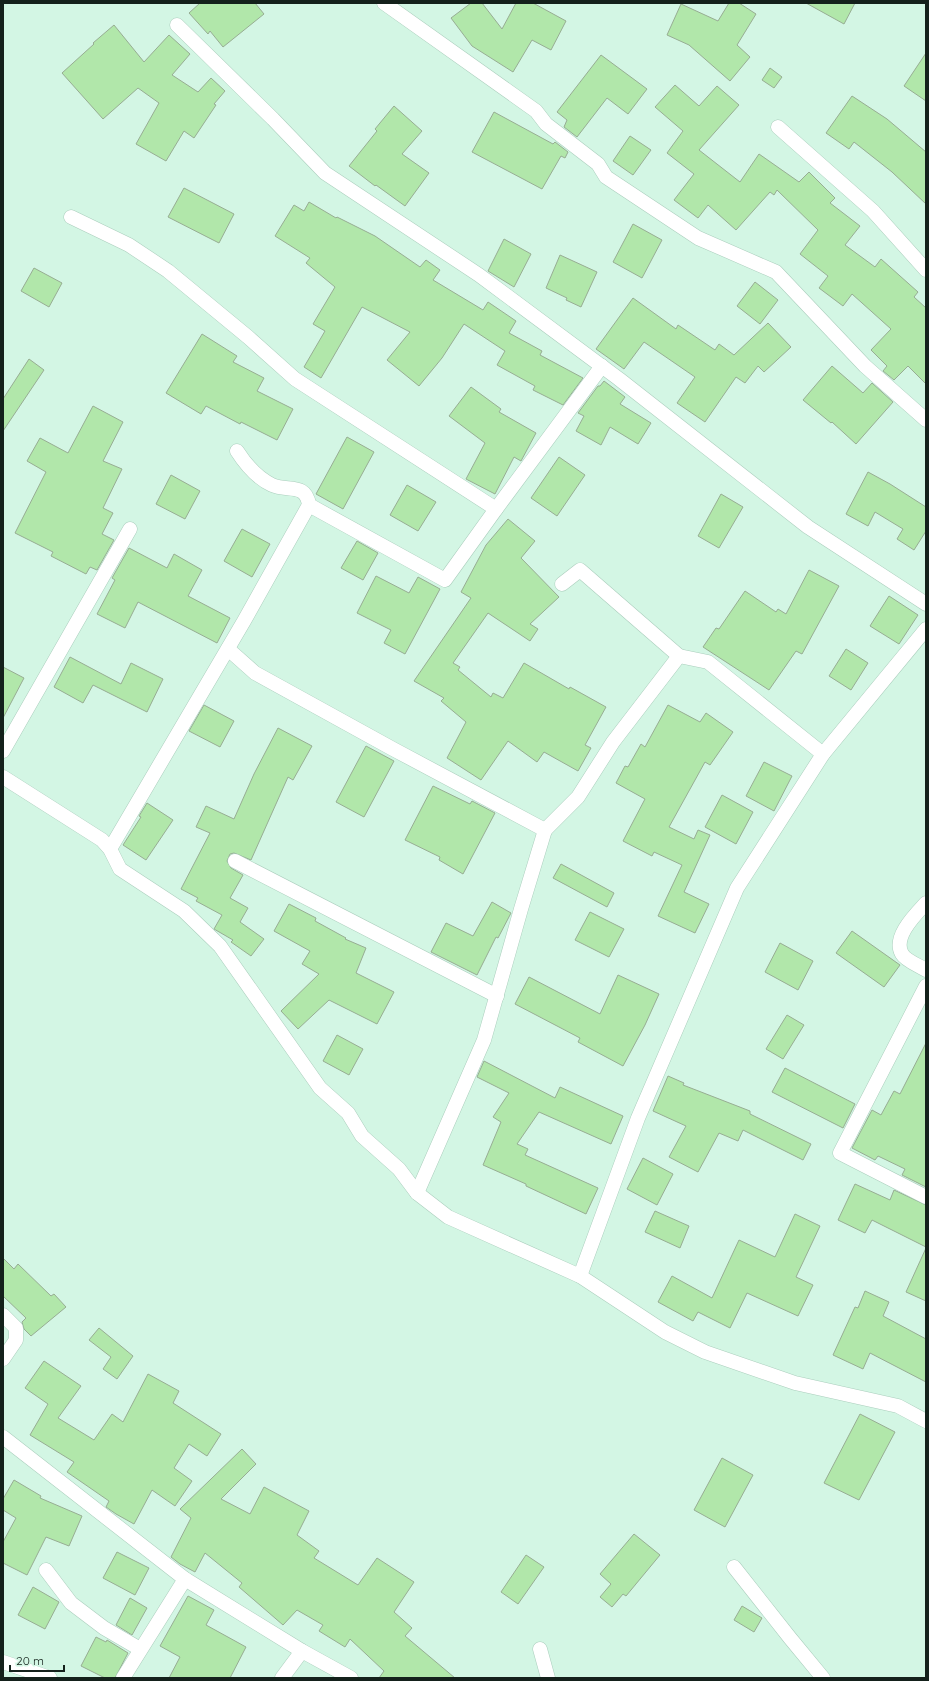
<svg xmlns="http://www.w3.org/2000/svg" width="929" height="1681" font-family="Quicksand,sans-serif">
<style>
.building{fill:#b1e7aa;stroke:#97ad93}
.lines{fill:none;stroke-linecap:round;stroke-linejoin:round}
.street-casing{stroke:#abcebd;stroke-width:15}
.street{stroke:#fff;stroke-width:14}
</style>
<rect width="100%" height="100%" fill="#d3f6e4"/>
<g class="building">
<path d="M200,3H255L264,14L223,47L210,31L208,34L189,13Z"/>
<path d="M471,3H482L502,29L516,3H533L566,21L551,50L532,40L513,72L472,46L451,18Z"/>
<path d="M729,3H739L756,14L737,45L750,57L730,81L689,45L667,35L681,4L718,21Z"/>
<path d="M806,3H855L844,24Z"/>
<path d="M114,25L144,62L169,35L190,54L172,75L198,92L211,78L225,91L214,104L216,105L194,138L184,131L166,161L136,144L159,103L138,88L103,119L62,73L94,44L93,43Z"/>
<path d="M926,53V101L904,86Z"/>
<path d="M601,55L647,89L628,114L607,98L577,137L564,127L567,120L557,112Z"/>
<path d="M770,68L782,77L774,88L762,80Z"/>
<path d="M675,85L699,106L717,86L739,105L699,150L740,182L759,154L799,182L809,172L835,198L830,203L860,226L845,245L875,267L881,259L918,292L914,297L926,308V384L908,366L894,380L883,371L887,366L871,350L891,329L852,294L843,306L819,288L828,276L800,254L818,230L777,190L774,195L770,192L736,230L708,205L698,218L674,200L694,174L667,153L683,131L655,107Z"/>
<path d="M852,96L887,119L926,152V204L892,172L854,142L849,149L826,133Z"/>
<path d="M394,106L422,131L402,154L429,173L405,206L376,185L375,186L349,166L377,131L375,129Z"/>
<path d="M494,112L553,144L555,142L568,152L565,158L561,156L542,189L472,152Z"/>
<path d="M630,136L651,150L633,175L613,161Z"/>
<path d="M184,188L234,214L219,243L168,217Z"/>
<path d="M309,202L336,218L337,217L375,236L420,267L426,260L440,270L433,280L483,310L488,302L516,321L509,333L542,351L540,355L583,378L563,405L533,390L535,386L497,365L505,351L464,324L442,358L419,386L387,360L410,332L362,307L321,378L304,367L325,331L313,324L335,287L306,263L310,258L275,236L294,205L304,211Z"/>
<path d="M633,224L662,240L642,278L613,262Z"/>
<path d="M504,239L531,254L514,287L488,271Z"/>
<path d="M560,255L597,272L581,307L566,300L567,298L546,288Z"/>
<path d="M34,268L62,283L49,307L21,291Z"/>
<path d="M755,282L778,300L760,324L737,306Z"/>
<path d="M633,298L676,329L678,325L715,350L719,344L734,355L768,323L791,347L764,372L758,366L745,383L736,377L705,422L677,403L695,377L644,342L624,369L596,349Z"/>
<path d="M202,334L237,356L233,362L264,378L257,391L293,409L277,440L241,422L240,424L206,406L201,414L166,393Z"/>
<path d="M29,359L44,370L3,431V399Z"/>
<path d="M832,366L863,393L872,383L893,402L856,444L832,422L831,423L803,400Z"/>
<path d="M604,381L625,397L620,404L651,423L638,444L610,427L601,445L576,431L584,416L578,413L598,386H600Z"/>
<path d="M471,387L501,409L499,412L536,433L521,461L514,457L495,494L466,479L485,443L449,416Z"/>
<path d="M93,406L123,422L103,461L122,469L103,508L113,513L102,534L114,540L97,570L90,567L86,574L51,556L53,552L15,533L46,472L27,461L40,438L68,453Z"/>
<path d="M347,437L374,452L343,509L316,494Z"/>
<path d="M559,457L585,475L557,516L531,498Z"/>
<path d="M868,472L890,484L926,507V531L914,550L897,539L903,529L875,512L868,526L846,514Z"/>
<path d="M171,475L200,491L185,519L156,504Z"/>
<path d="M407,485L436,502L418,531L390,515Z"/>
<path d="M721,494L743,507L719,548L698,536Z"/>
<path d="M508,519L535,541L521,558L559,597L530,624L538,629L530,641L488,613L453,663L460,667L458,670L491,697L493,693L503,698L524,663L569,689L570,687L606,707L585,745L591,748L578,771L544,752L537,762L508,741L481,780L447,758L466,722L441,701L444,698L414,681L471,598L461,592L486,545Z"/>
<path d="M242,529L270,544L252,577L224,561Z"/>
<path d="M357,541L378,553L363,580L341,568Z"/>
<path d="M129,548L167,568L174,554L202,570L188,596L230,618L217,643L138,602L125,628L97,614L115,580L112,578Z"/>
<path d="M809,570L839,586L802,654L796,651L769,690L703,647L716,628L719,629L745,591L776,612L778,609L786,614Z"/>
<path d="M376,576L409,593L418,577L440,589L405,654L384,643L391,630L357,613Z"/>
<path d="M889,596L918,615L899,644L870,626Z"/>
<path d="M846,649L868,663L851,690L829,676Z"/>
<path d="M70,657L121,684L131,663L163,679L147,712L93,685L83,703L54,687Z"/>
<path d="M3,667L24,678L3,718Z"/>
<path d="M204,705L234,721L220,747L189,731Z"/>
<path d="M668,705L700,722L706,713L733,732L710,765L705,762L669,827L694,839L698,830L710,835L684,892L709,904L695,933L658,916L682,865L654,852L652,856L623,841L645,799L616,783L625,766L628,767L641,744L645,747Z"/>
<path d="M278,728L312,746L293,780L288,777L251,860L234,853L230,854L227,861L231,868L243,875L230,898L248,908L240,922L264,939L251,956L231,942L233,940L214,929L222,915L196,901L198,898L181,889L210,833L196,827L206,806L234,819L254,774Z"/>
<path d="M366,746L394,761L364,817L336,802Z"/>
<path d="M764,762L792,776L774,811L746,796Z"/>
<path d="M433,786L470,804L472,801L495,813L463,874L439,860L440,857L405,840Z"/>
<path d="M722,795L753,812L736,844L705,827Z"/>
<path d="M147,803L173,820L146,860L123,845L141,817L139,816Z"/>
<path d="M561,864L614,893L607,907L553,878Z"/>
<path d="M492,902L511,913L498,938L496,937L477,975L431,952L446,923L473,936Z"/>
<path d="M289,904L316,918L315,921L346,938L345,939L366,948L356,973L394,992L377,1024L329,1000L298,1029L281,1011L319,974L302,964L310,951L274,931Z"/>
<path d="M590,912L624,929L609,957L575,940Z"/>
<path d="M852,931L900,965L884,987L836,953Z"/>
<path d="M780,943L813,961L798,990L765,972Z"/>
<path d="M618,975L659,994L645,1025L623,1066L578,1042L580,1038L515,1004L529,977L600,1014Z"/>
<path d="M787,1015L804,1025L783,1059L766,1049Z"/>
<path d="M337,1035L363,1049L349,1075L323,1061Z"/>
<path d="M926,1043V1187L902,1175L905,1169L878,1156L875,1160L852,1148L872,1110L881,1115L894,1091L900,1094Z"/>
<path d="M484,1061L555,1098L560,1087L623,1116L611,1144L539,1112L517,1144L528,1149L525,1155L598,1188L586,1214L526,1186V1184L483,1165L501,1122L493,1117L509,1093L477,1077Z"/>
<path d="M785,1068L855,1104L843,1128L772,1092Z"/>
<path d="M668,1076L684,1083L683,1085L750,1111V1114L811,1144L803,1160L743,1130L738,1141L719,1133L698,1172L669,1157L686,1126L653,1111Z"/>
<path d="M643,1158L673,1174L657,1205L627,1189Z"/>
<path d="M855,1184L890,1200L894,1190L926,1205V1247L872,1220L865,1233L838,1220Z"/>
<path d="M655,1211L689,1226L680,1248L645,1232Z"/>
<path d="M795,1214L820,1226L796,1277L813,1285L798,1316L747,1293L730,1328L698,1312L693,1321L658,1302L672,1276L712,1298L739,1240L775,1257Z"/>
<path d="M926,1248V1301L906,1292Z"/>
<path d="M3,1258L14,1269L18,1264L51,1296L54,1294L66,1307L31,1336L24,1329L22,1322L26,1318L3,1296Z"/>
<path d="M865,1291L889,1302L883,1316L926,1339V1382L870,1353L863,1369L833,1355L855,1307L858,1308Z"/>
<path d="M99,1328L133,1356L117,1379L103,1369L111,1357L89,1340Z"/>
<path d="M44,1361L81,1386L58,1418L94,1440L112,1414L123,1422L148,1374L179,1391L173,1403L221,1434L207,1456L189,1444L174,1468L192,1481L175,1506L152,1490L134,1524L116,1514L106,1507L109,1501L67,1472L74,1462L30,1435L48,1404L25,1388Z"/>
<path d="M860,1414L895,1432L859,1500L824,1483Z"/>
<path d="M242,1449L256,1464L221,1499L250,1514L264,1487L309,1511L297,1535L319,1551L314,1558L358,1585L377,1558L414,1582L394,1612L412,1628L405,1636L455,1678H379L384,1671L350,1639L345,1647L319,1631L323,1625L297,1610L283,1625L239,1587L242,1583L205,1553L195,1572L180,1564L171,1557L191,1518L180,1509Z"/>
<path d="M722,1458L753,1475L725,1527L694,1510Z"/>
<path d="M14,1480L41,1496L40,1498L82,1516L69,1546L46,1537L27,1575L3,1563V1542L16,1518L3,1510V1499Z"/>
<path d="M634,1534L660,1555L626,1596L623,1594L612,1607L600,1597L611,1584L600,1574Z"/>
<path d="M117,1552L149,1568L135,1595L103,1578Z"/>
<path d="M526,1555L544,1567L518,1604L501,1592Z"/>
<path d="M33,1587L59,1602L45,1629L18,1615Z"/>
<path d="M188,1596L214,1610L206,1625L246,1647L230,1678H169L180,1657L160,1646Z"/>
<path d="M130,1598L147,1608L132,1635L116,1625Z"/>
<path d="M742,1606L762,1618L754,1632L734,1620Z"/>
<path d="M96,1637L106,1642L107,1640L128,1653L115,1678H105L81,1666Z"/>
</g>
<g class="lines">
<defs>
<g id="street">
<path d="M384,3L536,111L546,124L598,164L606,177L698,238L776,272L865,366L926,420"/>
<path d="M177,25L273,119L325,173L479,275L619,379L808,527L926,604"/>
<path d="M778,127L873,211L926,270"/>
<path d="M71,217L129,245L168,271L248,337L295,379L496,509"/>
<path d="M309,505L445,580L496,509L602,366"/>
<path d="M562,584L580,570L679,656"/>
<path d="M228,649L255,673L393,749L545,830L578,797L613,742L679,656L708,662L823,754"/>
<path d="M3,751L130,529"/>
<path d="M3,777L102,840L110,849L120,869L184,911L220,946L320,1088L348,1113L362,1136L399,1169L417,1193L448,1217L580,1276L665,1332L705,1352L795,1383L898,1406L926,1421"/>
<path d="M110,849L244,621L309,505C306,482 287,492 272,485C257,478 246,465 237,451"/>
<path d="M235,861L497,996"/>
<path d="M926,903C916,914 892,937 902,954C906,961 920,966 926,970"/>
<path d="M926,986L840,1153L926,1197"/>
<path d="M417,1193L484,1040L521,909L545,830"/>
<path d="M580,1276L638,1118L737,888L823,754L926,629"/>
<path d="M3,1315L16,1328V1340L3,1359"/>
<path d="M3,1437L185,1579L302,1651L351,1678"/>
<path d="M734,1567L790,1638L823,1678"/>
<path d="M46,1570L71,1603L104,1628L140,1649"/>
<path d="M540,1649L548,1678"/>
<path d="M3,1662L50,1678"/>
<path d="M123,1678L185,1579"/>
<path d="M282,1678L302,1651"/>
</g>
</defs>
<use href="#street" class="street-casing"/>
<use href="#street" class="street"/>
</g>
<rect width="929" height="1681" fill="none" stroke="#14211b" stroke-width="8"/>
<path d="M10 1665v6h54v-6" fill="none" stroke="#14211b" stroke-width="2"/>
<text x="16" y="1665" font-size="12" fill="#14211b" stroke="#d3f6e4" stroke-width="3" paint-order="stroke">20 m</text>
</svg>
